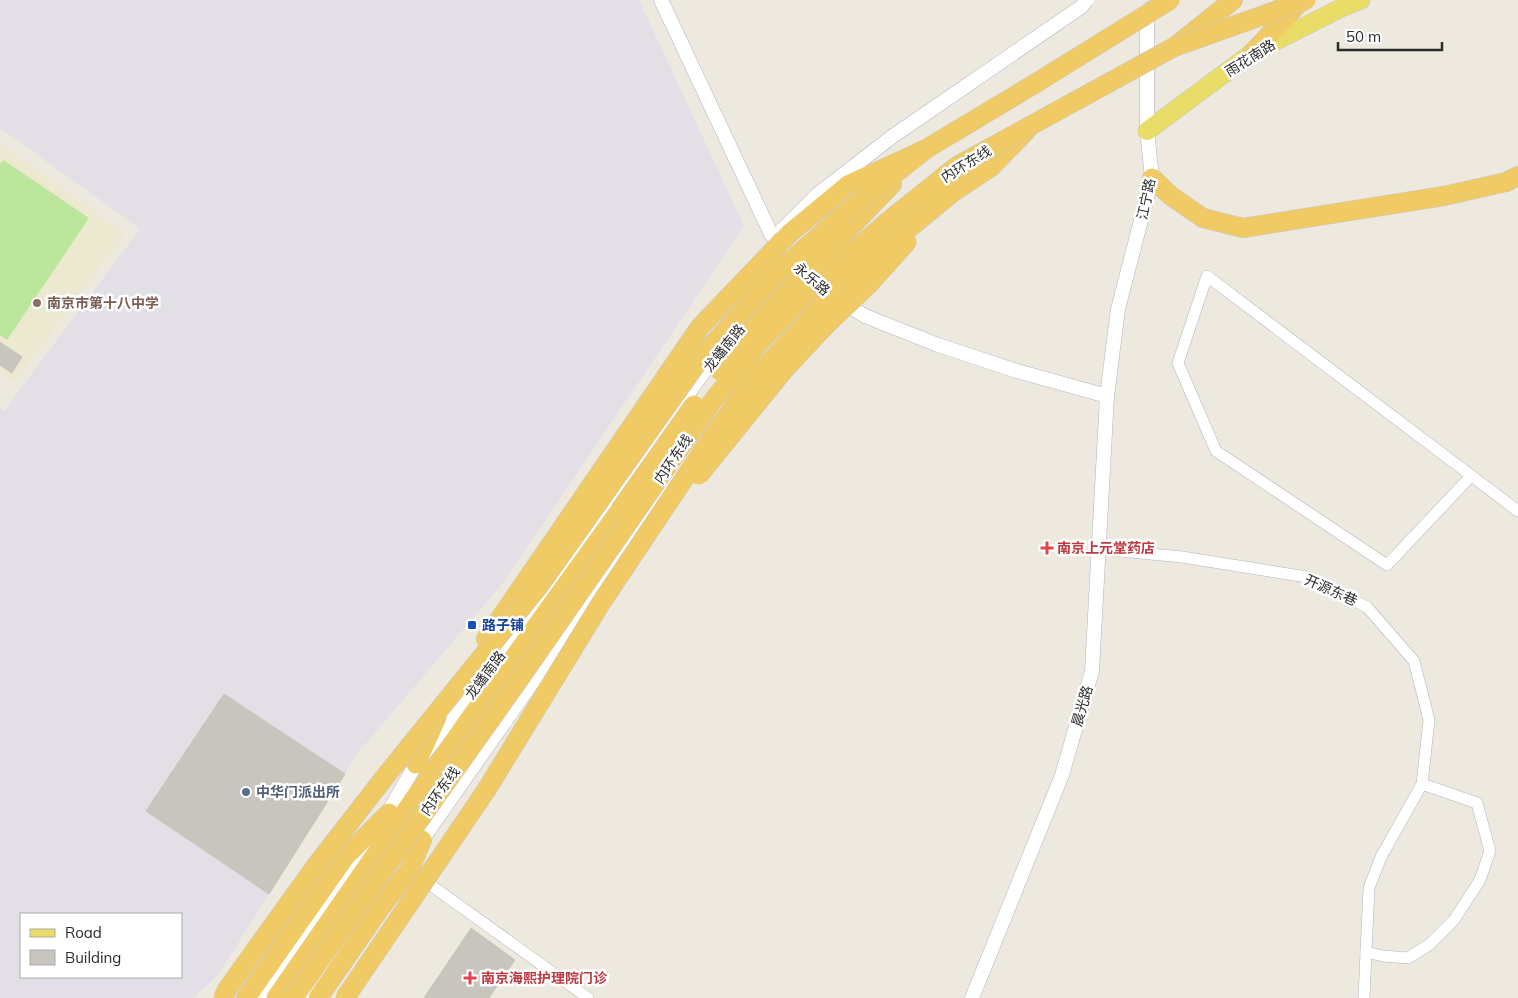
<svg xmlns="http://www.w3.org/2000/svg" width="1518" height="998" font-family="Mulish,'Noto Sans SC',sans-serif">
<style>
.industrial{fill:#e2dfe6;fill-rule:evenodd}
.education{fill:#ede8d0}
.pitch{fill:#bce69b}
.building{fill:#c8c5be;stroke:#c8c5b9}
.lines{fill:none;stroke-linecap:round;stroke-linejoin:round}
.minor-casing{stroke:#b2b3be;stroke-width:12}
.tertiary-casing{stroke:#b2b3be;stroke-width:15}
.primary-casing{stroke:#c8c8c8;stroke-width:19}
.trunk-casing{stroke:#c8c8c8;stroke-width:20}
.minor{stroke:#fff;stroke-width:11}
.tertiary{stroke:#fff;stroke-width:14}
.primary{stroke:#e9dd68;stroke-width:18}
.trunk{stroke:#efca65;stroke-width:19}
.tertiary-bridge-casing{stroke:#b2b3be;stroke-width:15;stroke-linecap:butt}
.trunk-bridge-casing{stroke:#c8c8c8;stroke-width:20;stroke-linecap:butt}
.tertiary-bridge{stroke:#fff;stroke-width:14}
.trunk-bridge{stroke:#efca65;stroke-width:19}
.education-dot{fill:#8d6e63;stroke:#fff;stroke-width:2}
.health-dot{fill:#e0444e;stroke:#fff;stroke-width:2}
.transit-dot{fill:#1a4fb4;stroke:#fff;stroke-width:2}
.service-dot{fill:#5c6f8a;stroke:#fff;stroke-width:2}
.labels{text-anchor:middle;stroke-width:5;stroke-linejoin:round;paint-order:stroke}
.street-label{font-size:14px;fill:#2c2c2c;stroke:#fff}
.education-label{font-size:14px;font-weight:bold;fill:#785e54;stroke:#fff;text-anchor:start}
.health-label{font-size:14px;font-weight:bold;fill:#be3a42;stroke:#fff;text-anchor:start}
.transit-label{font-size:14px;font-weight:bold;fill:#164399;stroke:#fff;text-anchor:start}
.service-label{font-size:14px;font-weight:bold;fill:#4e5e75;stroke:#fff;text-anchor:start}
</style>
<rect width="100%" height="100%" fill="#ede9df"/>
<path class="industrial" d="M0,0H639L744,226L503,583L356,755L218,975L194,998H0V408L4,411L140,229L0,128ZM21,914H181V977H21Z"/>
<path class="education" d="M0,144L125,233L15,382L0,373Z"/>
<path class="pitch" d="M3,160L89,218L7,340L0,335V164Z"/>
<g class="building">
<path d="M0,342L22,357L12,373L0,365Z"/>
<path d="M224,694L345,774L269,894L146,811Z"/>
<path d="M471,928L515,960L489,998H424Z"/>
</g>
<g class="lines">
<defs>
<g id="minor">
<path d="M1471,476L1387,565L1216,451L1178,363L1207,276L1518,511"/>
<path d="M1099,549L1182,557L1307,577L1367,607L1414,661L1429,720L1422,784L1477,803L1490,851L1480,880L1454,920L1430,944L1408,958L1383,956L1366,952L1369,888L1381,857L1422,784"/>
<path d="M421,878L588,998"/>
<path d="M1364,998L1366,952"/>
</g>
<g id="tertiary">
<path d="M661,0L771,234L784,250"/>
<path d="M767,297L796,268"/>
<path d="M840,301L865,316L938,345L1017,371L1107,396"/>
<path d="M800,316L823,291"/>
<path d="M383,821L416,764L533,612L718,352L726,343"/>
<path d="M417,847L633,539L704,429L746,374"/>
<path d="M262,998L368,843"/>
<path d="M305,998L345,944"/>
<path d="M972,998L1062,775L1092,671L1107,396L1118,309L1152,178L1147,131V19L1151,8"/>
</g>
<path id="primary" d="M1147,131L1252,53L1341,8L1361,0"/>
<g id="trunk">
<path d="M1177,45L1233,0"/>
<path d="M1252,53L1302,0"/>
<path d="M1152,178L1171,196L1203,218L1243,228L1444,196L1506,182L1518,176"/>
<path d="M952,193L991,167L1027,130"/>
<path d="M846,232L892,184"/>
<path d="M486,639L519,591"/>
<path d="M416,764L437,717"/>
<path d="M246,998L345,857L389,813"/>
<path d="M276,998L466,724L620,510"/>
<path d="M318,998L378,911L410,869L422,840"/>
</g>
</defs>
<use href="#minor" class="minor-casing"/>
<use href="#tertiary" class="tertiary-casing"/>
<use href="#primary" class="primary-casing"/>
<use href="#trunk" class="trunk-casing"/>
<use href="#minor" class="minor"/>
<use href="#tertiary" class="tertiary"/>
<use href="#primary" class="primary"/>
<use href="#trunk" class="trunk"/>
<defs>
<path id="tertiary-bridge" d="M783,229L818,194L893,136L1081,7L1087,0"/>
<g id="trunk-bridge">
<path d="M720,371L752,330L790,288L846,232"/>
<path d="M699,475L784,370L827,324L868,285L907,242"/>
<path d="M620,510L694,405"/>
<path d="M519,591L700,327L790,233L848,185L926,149L1036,83L1170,0"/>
<path d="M223,998L228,988L315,867L384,778L539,586L703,355L777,273L838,219L926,149"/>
<path d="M293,998L518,681L712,402L759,343L804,296L887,222L957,166L1174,47L1306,0"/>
<path d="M345,998L487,789L601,603L714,434L754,379L815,313L856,272L952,193"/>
</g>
</defs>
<use href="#tertiary-bridge" class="tertiary-bridge-casing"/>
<use href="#trunk-bridge" class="trunk-bridge-casing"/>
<use href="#tertiary-bridge" class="tertiary-bridge"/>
<use href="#trunk-bridge" class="trunk-bridge"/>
</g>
<circle class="education-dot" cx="37" cy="303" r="5"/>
<g class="health-dot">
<path d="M1044.5 540.5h5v5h5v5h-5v5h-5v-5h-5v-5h5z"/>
<path d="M467.5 970.5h5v5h5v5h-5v5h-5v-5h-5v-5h5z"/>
</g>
<rect class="transit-dot" x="467" y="620" width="10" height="10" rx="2.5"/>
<circle class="service-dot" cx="246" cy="792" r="5"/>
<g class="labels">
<g class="street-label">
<text transform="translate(1250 58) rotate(-32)" y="5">雨花南路</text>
<text transform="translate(966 164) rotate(-32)" y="5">内环东线</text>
<text transform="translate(1146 199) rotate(-78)" y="5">江宁路</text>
<text transform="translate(812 279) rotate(41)" y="5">永乐路</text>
<text transform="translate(724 348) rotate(-51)" y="5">龙蟠南路</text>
<text transform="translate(673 459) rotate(-56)" y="5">内环东线</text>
<text transform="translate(1331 590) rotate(24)" y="5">开源东巷</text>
<text transform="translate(485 675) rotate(-53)" y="5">龙蟠南路</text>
<text transform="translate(1082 706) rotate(-74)" y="5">晨光路</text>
<text transform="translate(440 791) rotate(-55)" y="5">内环东线</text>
</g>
<g class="education-label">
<text x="47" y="308">南京市第十八中学</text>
</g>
<g class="health-label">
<text x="1057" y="553">南京上元堂药店</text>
<text x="481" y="983">南京海熙护理院门诊</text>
</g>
<g class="transit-label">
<text x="482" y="630">路子铺</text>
</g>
<g class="service-label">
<text x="256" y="797">中华门派出所</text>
</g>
</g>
<rect x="20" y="913" width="162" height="65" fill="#ffffff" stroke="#ababab"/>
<rect x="30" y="929" width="25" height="8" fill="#e9dd68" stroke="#ababab"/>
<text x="65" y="938" font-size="15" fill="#2c2c2c">Road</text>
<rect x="30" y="950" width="25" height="15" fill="#c8c5be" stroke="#ababab"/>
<text x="65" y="963" font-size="15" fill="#2c2c2c">Building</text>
<path d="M1338 42v8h104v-8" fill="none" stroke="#2c2c2c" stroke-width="2.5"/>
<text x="1346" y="42" font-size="15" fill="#2c2c2c" stroke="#ffffff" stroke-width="4" paint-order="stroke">50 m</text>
</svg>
